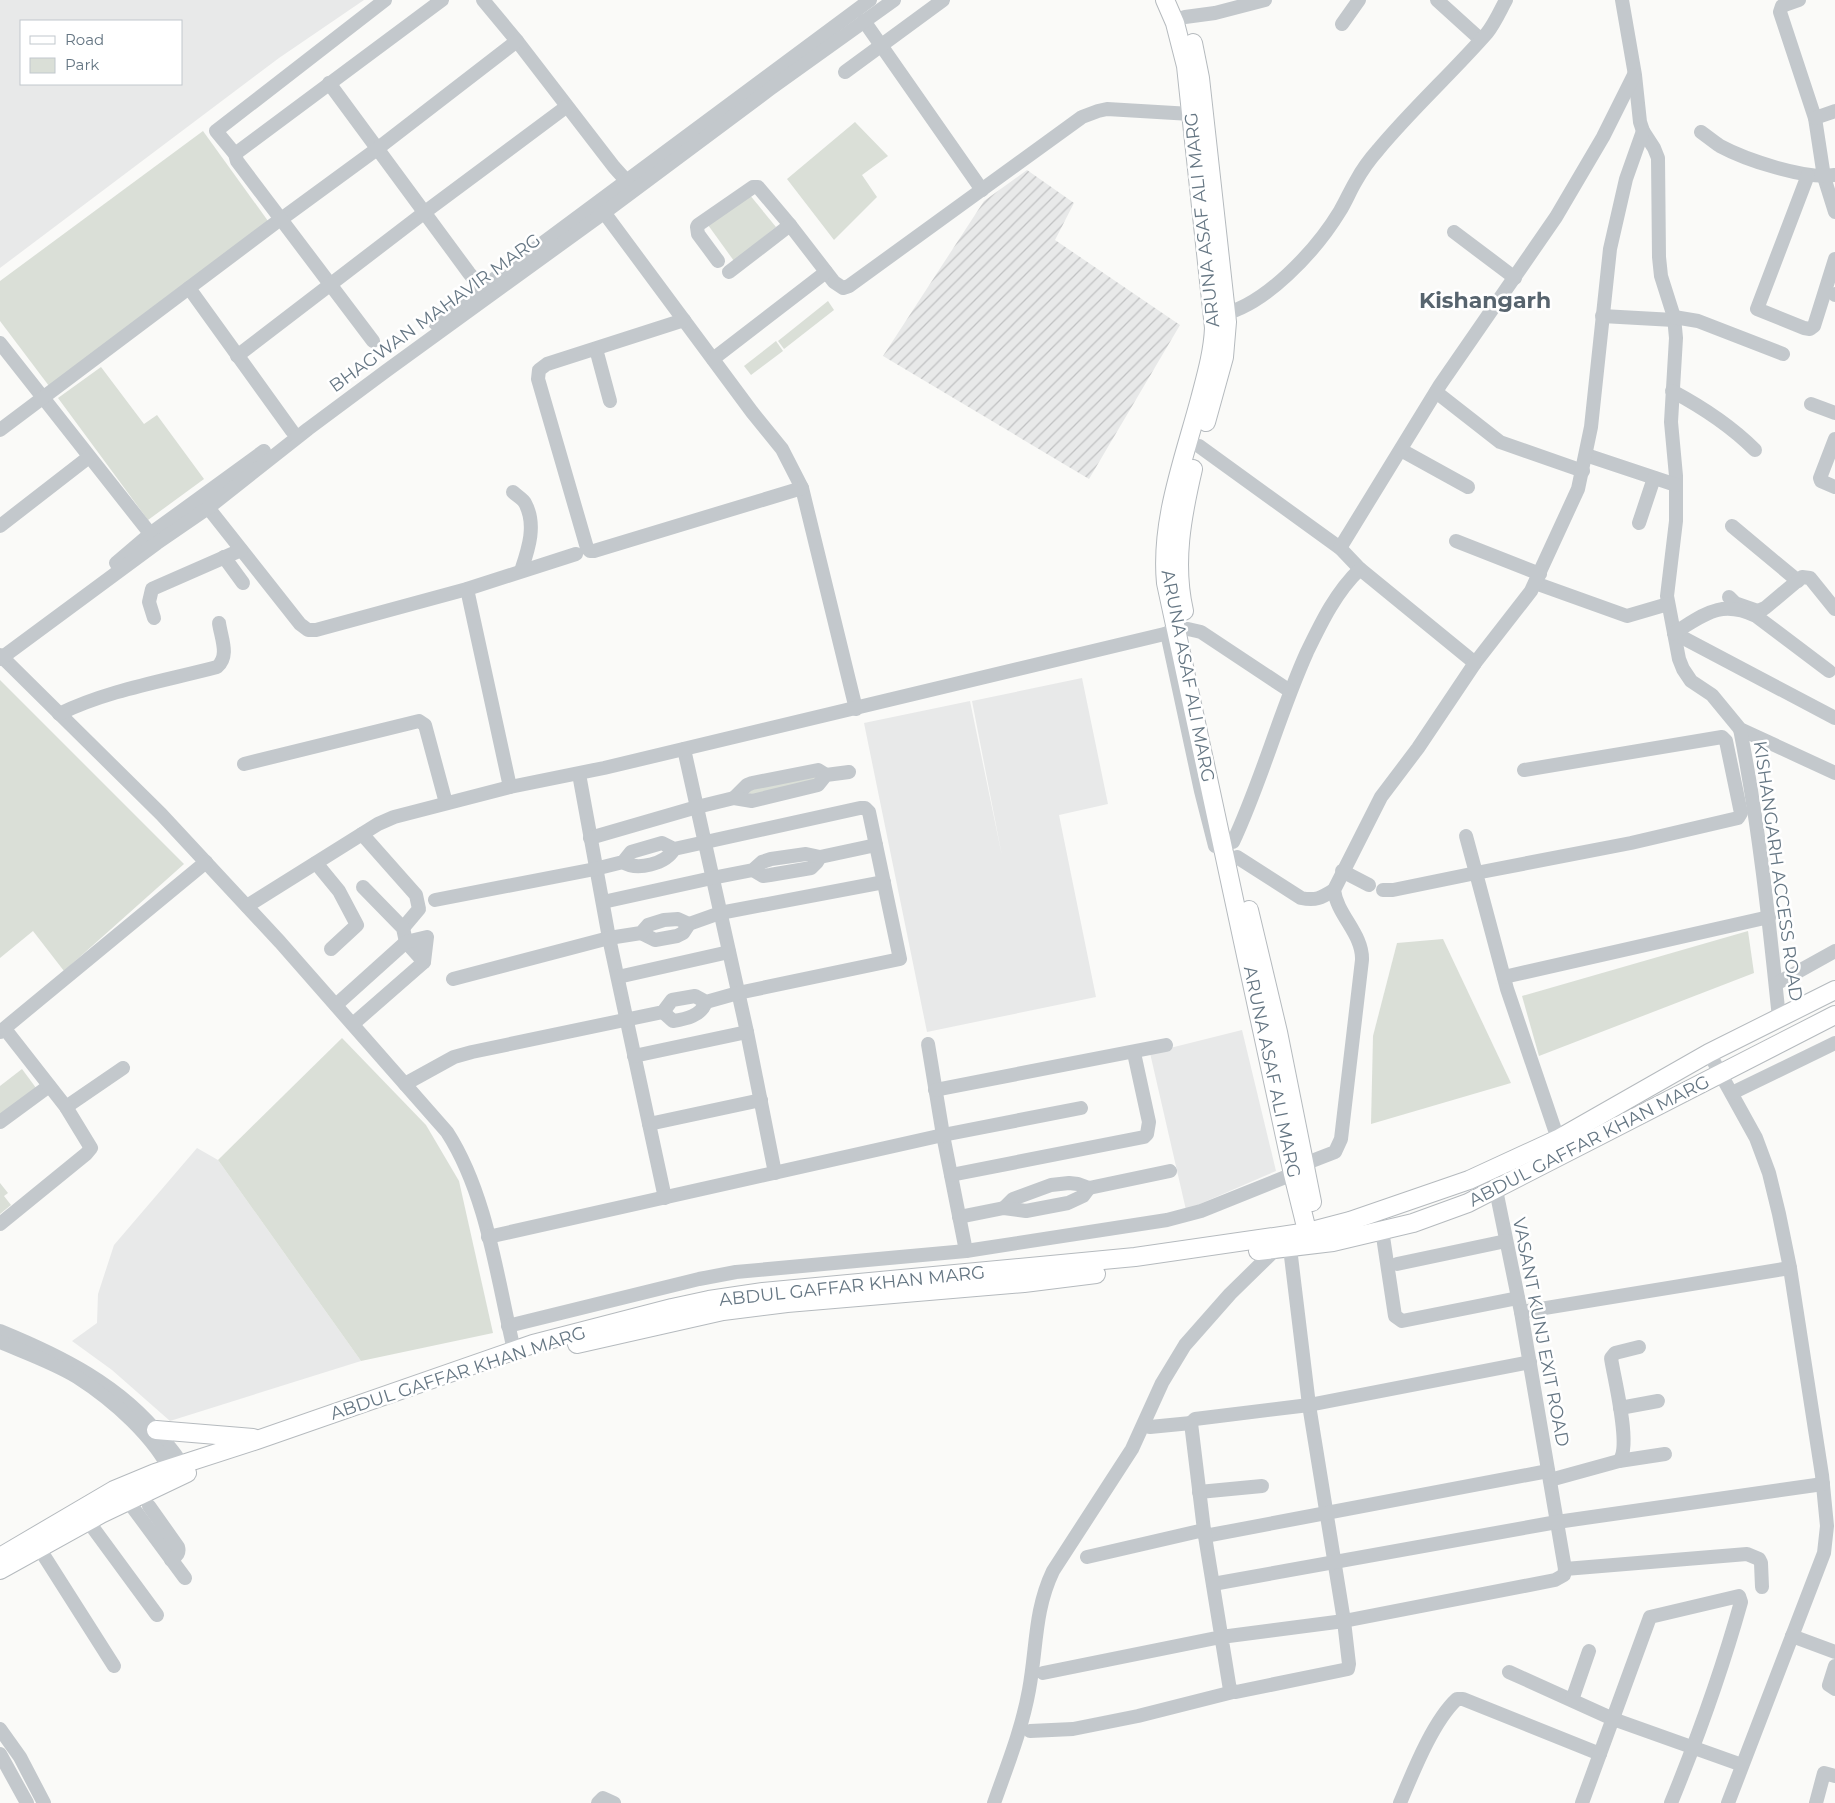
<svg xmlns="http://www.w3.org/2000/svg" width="1835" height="1803" font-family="Montserrat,sans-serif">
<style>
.built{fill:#e8e9e9;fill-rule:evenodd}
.industrial{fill:url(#industrial-furrows)}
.green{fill:#dadfd7}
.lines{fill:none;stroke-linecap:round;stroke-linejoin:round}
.major-casing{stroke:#b5babe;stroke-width:20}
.minor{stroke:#c3c8cc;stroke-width:14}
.major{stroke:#fff;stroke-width:18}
.labels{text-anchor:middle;stroke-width:5;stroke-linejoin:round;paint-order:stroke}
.street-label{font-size:18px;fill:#657683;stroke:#fff}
.district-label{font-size:22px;font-weight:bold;fill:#57646e;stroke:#fff}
</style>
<defs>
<pattern id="industrial-furrows" width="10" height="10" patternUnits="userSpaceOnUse" patternTransform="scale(1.25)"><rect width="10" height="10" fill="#e8e9e9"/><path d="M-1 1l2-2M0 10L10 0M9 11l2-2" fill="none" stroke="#c0c1c2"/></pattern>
</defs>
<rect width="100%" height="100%" fill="#fafaf8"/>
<g class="built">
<path d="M0,0H364L279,58L0,268ZM21,21H181V84H21Z"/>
<path d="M1082,678L1108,804L1059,815L1096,997L927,1032L864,723L970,701L1002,856L972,701Z"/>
<path d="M1242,1030L1276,1171L1186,1210L1150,1053Z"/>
<path d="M197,1148L218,1160L361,1361L170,1421L112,1370L72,1341L97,1323L98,1294L114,1245Z"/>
</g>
<path class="industrial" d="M1027,170L1074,203L1055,240L1180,325L1089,479L883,356L984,201Z"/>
<g class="green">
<path d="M855,122L888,156L862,175L877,197L834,240L787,179Z"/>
<path d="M203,131L268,221L49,386L0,321V281Z"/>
<path d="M749,194L776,227L734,261L708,225Z"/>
<path d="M828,301L834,310L784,349L778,341Z"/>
<path d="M776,341L783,351L751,375L744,366Z"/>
<path d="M101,367L144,424L157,415L204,479L148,520L58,398Z"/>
<path d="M0,680L184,864L64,971L33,931L0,958Z"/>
<path d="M828,772L818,782L750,798L748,786Z"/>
<path d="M1748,931L1754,973L1539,1056L1522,996Z"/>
<path d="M1443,939L1511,1083L1371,1124L1373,1036L1397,943Z"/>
<path d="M342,1038L426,1125L459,1181L493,1333L361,1361L218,1160Z"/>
<path d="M22,1069L42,1096L0,1114V1086Z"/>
<path d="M0,1183L8,1193L4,1196L11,1205L0,1214Z"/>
</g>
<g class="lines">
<defs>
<g id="major">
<path d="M1165,0L1175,23L1186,66L1214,328C1213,352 1206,376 1200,399C1184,459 1160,521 1166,583L1293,1174L1310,1243"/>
<path d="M1193,43L1200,78L1227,322L1224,357L1206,422"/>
<path d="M1184,611C1173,563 1182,516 1193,469"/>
<path d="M1249,910L1278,1032L1312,1202"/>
<path d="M1258,1251L1333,1242L1413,1223L1468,1203L1835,1015"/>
<path d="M577,1344L723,1311L787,1303L1024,1283L1096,1274"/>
<path d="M156,1430L253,1438"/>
<path d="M0,1557L114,1490L155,1473L257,1440L533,1344L672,1308L709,1300L763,1292L1135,1257L1308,1232L1350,1221L1469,1180L1558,1139L1709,1053L1835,990"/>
<path d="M0,1570L101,1514L187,1473"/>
</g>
</defs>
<use href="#major" class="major-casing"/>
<g class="minor">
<path d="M483,0L517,41L614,167L632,187"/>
<path d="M1437,0L1480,39"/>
<path d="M1622,0L1635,75L1640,122L1643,131L1654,148L1658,158L1659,257L1661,276L1674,317L1676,338L1671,422L1676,476V521L1667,596L1679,659L1683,669L1691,681L1712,695L1740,729L1835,773"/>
<path d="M1799,0L1782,6L1780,12L1815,118L1824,177L1835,212"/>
<path d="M1185,17L1215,13L1265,0"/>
<path d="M864,21L982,190"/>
<path d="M1342,24L1359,0"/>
<path d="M845,72L943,0"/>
<path d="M329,83L469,273L487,295"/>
<path d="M1815,118L1835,111"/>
<path d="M1701,132C1708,137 1714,142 1720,146C1746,160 1806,180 1835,175"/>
<path d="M235,154L442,0"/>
<path d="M1808,175L1757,309L1804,328L1810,329L1814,326L1835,259"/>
<path d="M600,207L752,412L782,449L802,488L856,709"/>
<path d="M280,220L377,149L517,41"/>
<path d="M1454,232L1515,278"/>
<path d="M718,261L698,234L697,227L698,225L753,187H758L790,225L834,282L843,288L849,286L1082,117L1098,111L1107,109L1191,114"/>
<path d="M729,272L790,225"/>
<path d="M189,288L292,431"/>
<path d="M1835,295V294"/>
<path d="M1218,315C1264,308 1317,249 1340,211C1346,201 1350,191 1356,181C1362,170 1370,159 1378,150C1412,109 1452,73 1487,33C1495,23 1500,11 1506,0"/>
<path d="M1602,316L1674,320"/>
<path d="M1674,317L1698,321L1783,354"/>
<path d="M684,320L547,364L539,370L538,379L587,548L590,551H594L802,488"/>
<path d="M435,323L870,0"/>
<path d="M373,341L237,161L235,154L216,131L385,0"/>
<path d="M0,343L156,541"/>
<path d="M596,349L610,401"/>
<path d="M237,356L425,212L566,107"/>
<path d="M713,359L826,272"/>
<path d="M1672,391C1702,407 1730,425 1755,450"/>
<path d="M1436,392L1500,442L1583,471"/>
<path d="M1811,404L1835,413"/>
<path d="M0,430L274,224"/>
<path d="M1835,439L1820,478L1821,481L1835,487"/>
<path d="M1199,446L1340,548L1360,569"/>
<path d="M1401,450L1468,487"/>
<path d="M1586,455L1676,485"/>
<path d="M513,492C517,496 523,499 525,503C537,525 528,550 521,571"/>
<path d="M202,500L300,624L308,630H316L467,589L576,554"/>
<path d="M1639,523L1654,478"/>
<path d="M0,526L89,457"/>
<path d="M1732,526L1798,581"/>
<path d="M1456,541L1540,574"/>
<path d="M1340,548L1440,385L1556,217L1603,137L1634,75"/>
<path d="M224,557L243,583"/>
<path d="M116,563L150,534L264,451"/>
<path d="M1535,583L1627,616L1668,604"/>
<path d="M467,589L510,787"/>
<path d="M1729,597L1735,603L1758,611L1765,608L1802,577L1810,578L1835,609"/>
<path d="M154,618L149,602L152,589L241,550"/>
<path d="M1167,633L1201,791L1215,846"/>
<path d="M1674,633L1835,718"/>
<path d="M1674,633C1704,615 1720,599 1756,616L1829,671"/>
<path d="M0,655L161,814L280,942L447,1132C487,1194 497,1278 514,1350"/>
<path d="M0,659L157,543L208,508L308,429L386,371L605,212L770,89L894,0"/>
<path d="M59,714C108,690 164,681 217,667C230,656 221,638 219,623"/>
<path d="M1740,729C1759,825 1769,921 1779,1018"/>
<path d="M684,749L747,1032L775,1173"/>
<path d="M244,764L419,721L425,725L446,803"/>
<path d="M1524,770L1722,737L1726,741L1741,813L1738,818L1631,843L1476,873L1507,989L1558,1139"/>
<path d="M579,774L609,938L665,1198"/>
<path d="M734,798L747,785L752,783L818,770L826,775"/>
<path d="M362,834L416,895L419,909L403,928"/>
<path d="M590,838L697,807L734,798L752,801L818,785L826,775L849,772"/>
<path d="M1233,842C1262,780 1279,714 1307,652C1322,621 1336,592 1360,569L1475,663"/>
<path d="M1237,857L1301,898C1316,901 1321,898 1334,890"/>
<path d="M623,862C637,871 666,864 674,849"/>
<path d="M316,863L339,891L357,925L331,949"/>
<path d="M753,870L763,876L770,875L811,868L817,862L820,857"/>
<path d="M1342,871L1369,885"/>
<path d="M363,887L403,928L406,942L424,962"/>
<path d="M1383,890H1393L1476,873L1466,836"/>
<path d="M603,902L712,878L753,870L762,862L771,859L806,854L820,857L876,845"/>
<path d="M247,906L378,824L394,817L510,787L604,768L1177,631L1188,629L1201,632L1290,691"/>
<path d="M641,933L655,940L677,936L683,933L689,924L720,913L884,882"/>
<path d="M618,977L729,952"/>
<path d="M1504,977L1769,917"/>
<path d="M453,979L609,938L641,933L648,925L664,920L678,919L689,924"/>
<path d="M1776,984L1835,951"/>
<path d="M336,1005L406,942L427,937L424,962L353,1024"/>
<path d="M663,1012L673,1021C686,1019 701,1016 706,1002"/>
<path d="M0,1032L206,862"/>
<path d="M928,1044L943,1135L966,1251"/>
<path d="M1709,1053L1756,1138L1769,1173L1779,1214L1790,1268L1822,1475L1827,1526L1824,1553L1728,1803"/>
<path d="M634,1056L747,1032"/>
<path d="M405,1084L454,1057L472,1052L663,1012L672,1000L695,996L706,1002L738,993L900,959L869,812L865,808H860L674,849L662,843L631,852L623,862L595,869L435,900"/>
<path d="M935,1090L1166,1045"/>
<path d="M1732,1093L1835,1043"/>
<path d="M66,1107L123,1068"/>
<path d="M0,1122L49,1086"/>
<path d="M649,1124L761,1100"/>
<path d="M1304,1164L1335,1152L1341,1139L1362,960C1363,934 1337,915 1334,890L1381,797L1418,748L1475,663L1531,591L1578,489L1591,427L1610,249L1626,179L1643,131"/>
<path d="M951,1175L1144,1137L1147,1134L1149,1122L1134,1053"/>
<path d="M1004,1208L1013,1199L1051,1185L1069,1183L1078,1184L1089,1188L1170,1171"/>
<path d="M959,1217L1004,1208L1026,1211L1068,1203L1083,1196L1089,1188"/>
<path d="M0,1224L86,1154L91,1148L66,1107L5,1029"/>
<path d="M1382,1230L1395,1316L1402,1321L1518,1298"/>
<path d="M488,1237L943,1135L1081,1108"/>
<path d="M1290,1248L1309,1405L1344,1621L1555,1580L1564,1575L1565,1569L1521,1312L1496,1190"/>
<path d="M1397,1264L1506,1241"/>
<path d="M1521,1312L1790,1268"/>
<path d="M508,1326L699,1279L736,1272L966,1251L1167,1220L1201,1211L1293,1174"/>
<path d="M0,1331C61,1356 120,1385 162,1438C171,1449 181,1459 184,1473"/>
<path d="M0,1342C26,1353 54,1363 77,1377C113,1400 155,1437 173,1476"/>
<path d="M1620,1408L1658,1401"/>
<path d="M1150,1427L1191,1423"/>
<path d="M1619,1461L1665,1454"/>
<path d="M1550,1480L1619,1461C1632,1447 1614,1379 1611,1358L1615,1353L1639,1347"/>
<path d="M1199,1492L1262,1486"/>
<path d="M128,1501L185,1578"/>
<path d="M149,1506L178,1547C180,1554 176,1556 171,1560"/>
<path d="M88,1521L157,1615"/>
<path d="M1205,1536L1548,1471"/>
<path d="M39,1548L114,1666"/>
<path d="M1087,1557L1204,1530"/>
<path d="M1565,1569L1747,1554L1759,1559L1761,1563L1762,1587"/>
<path d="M1213,1584L1557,1522L1823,1484"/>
<path d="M1792,1636L1835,1652"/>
<path d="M1835,1666L1829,1685L1835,1689"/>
<path d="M1509,1672L1613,1719L1742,1765"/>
<path d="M1043,1673L1221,1637L1344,1621L1349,1664L1348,1669L1236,1692L1230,1690L1204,1530L1191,1423L1195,1419L1309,1405L1530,1362"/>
<path d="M1572,1700L1589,1651"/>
<path d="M0,1729L20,1757L44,1803"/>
<path d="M1030,1731L1073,1729L1138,1716L1233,1692"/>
<path d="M0,1754L27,1803"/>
<path d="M598,1803L603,1798L614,1803"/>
<path d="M994,1803C1007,1766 1022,1729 1029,1690C1037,1647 1034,1611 1053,1571L1132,1449L1162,1383L1185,1345L1230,1294L1277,1248"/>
<path d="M1400,1803C1413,1772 1433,1721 1457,1699H1463L1600,1754"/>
<path d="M1582,1803L1650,1617L1739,1596L1741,1602C1722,1670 1698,1737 1671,1803"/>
<path d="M1816,1803L1824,1773L1835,1776"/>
</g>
<use href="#major" class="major"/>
</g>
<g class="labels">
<g class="street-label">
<text transform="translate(1202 220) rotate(-96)" y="6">ARUNA ASAF ALI MARG</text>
<text transform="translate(435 313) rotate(-36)" y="6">BHAGWAN MAHAVIR MARG</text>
<text transform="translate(1188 676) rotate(79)" y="6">ARUNA ASAF ALI MARG</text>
<text transform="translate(1778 871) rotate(82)" y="6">KISHANGARH ACCESS ROAD</text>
<text transform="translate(1272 1072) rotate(78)" y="6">ARUNA ASAF ALI MARG</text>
<text transform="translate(1589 1141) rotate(-27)" y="6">ABDUL GAFFAR KHAN MARG</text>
<text transform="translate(852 1286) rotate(-6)" y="6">ABDUL GAFFAR KHAN MARG</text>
<text transform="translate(1541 1332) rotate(79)" y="6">VASANT KUNJ EXIT ROAD</text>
<text transform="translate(458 1373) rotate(-18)" y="6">ABDUL GAFFAR KHAN MARG</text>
</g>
<g class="district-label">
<text x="1485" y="308">Kishangarh</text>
</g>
</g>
<rect x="20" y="20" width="162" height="65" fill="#ffffff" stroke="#c1c8cd"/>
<rect x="30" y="36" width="25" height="8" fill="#ffffff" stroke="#c1c8cd"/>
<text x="65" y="45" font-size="15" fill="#657683">Road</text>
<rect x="30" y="58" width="25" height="15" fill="#dadfd7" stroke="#c1c8cd"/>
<text x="65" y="70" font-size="15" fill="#657683">Park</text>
</svg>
